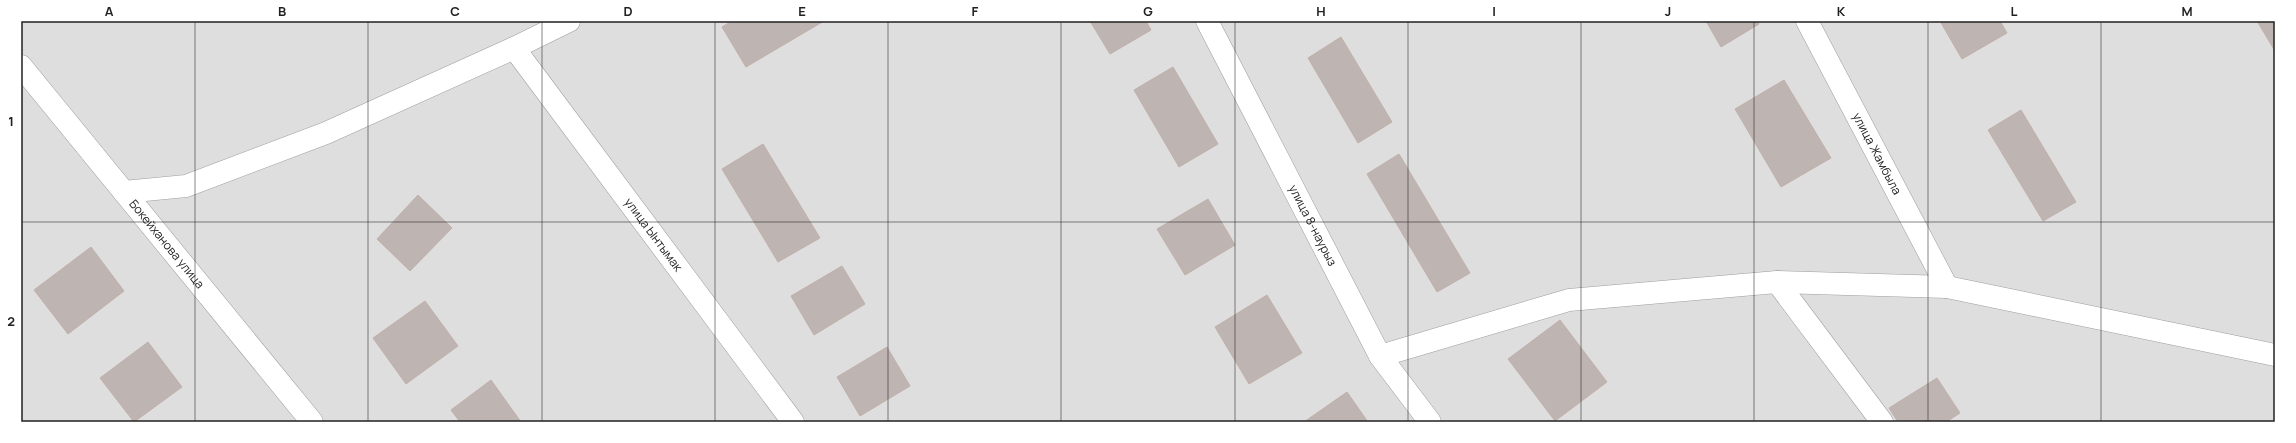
<svg xmlns="http://www.w3.org/2000/svg" width="2296" height="443" font-family="Manrope,sans-serif">
<style>
.residential{fill:#dfdede}
.building{fill:#beb4b1;stroke:#c1b0ab}
.lines{fill:none;stroke-linecap:round;stroke-linejoin:round}
.minor-casing{stroke:#9e9e9e;stroke-width:23}
.minor{stroke:#fff;stroke-width:22}
.grid{fill:none;stroke:#212121;stroke-width:1;stroke-opacity:0.55}
.labels{text-anchor:middle;stroke-width:4;stroke-linejoin:round;paint-order:stroke}
.street-label{font-size:12px;fill:#212121;stroke:#fff}
.neatline{fill:none;stroke:#212121;stroke-width:1.5}
.grid-label{font-size:13px;text-anchor:middle;font-weight:bold;fill:#212121}
</style>
<rect width="100%" height="100%" fill="#f0ece8"/>
<rect class="residential" x="21" y="21" width="2254" height="401"/>
<g class="building">
<path d="M732,21H824L746,67L722,27Z"/>
<path d="M1090,21H1146L1151,30L1110,54Z"/>
<path d="M1706,21H1757L1759,24L1721,47Z"/>
<path d="M1940,21H2000L2007,33L1962,59Z"/>
<path d="M2257,21H2275V51Z"/>
<path d="M1341,37L1392,122L1358,143L1308,58Z"/>
<path d="M1173,67L1218,144L1179,167L1134,90Z"/>
<path d="M1784,80L1831,158L1781,187L1735,109Z"/>
<path d="M2021,110L2076,202L2043,221L1988,130Z"/>
<path d="M763,144L820,238L778,262L722,169Z"/>
<path d="M1399,154L1470,273L1437,292L1367,174Z"/>
<path d="M418,195L452,228L410,271L377,239Z"/>
<path d="M1208,199L1235,245L1185,275L1157,229Z"/>
<path d="M91,247L124,291L68,334L34,290Z"/>
<path d="M842,266L865,304L814,335L791,296Z"/>
<path d="M1267,295L1302,353L1249,384L1215,327Z"/>
<path d="M425,301L458,346L406,384L373,338Z"/>
<path d="M1560,320L1607,382L1555,421L1508,359Z"/>
<path d="M148,342L182,387L134,422L100,378Z"/>
<path d="M887,347L910,386L860,416L837,377Z"/>
<path d="M1937,378L1960,413L1946,422H1898L1889,408Z"/>
<path d="M491,380L521,422H460L451,410Z"/>
<path d="M1347,392L1368,422H1304Z"/>
</g>
<g class="lines">
<defs>
<g id="minor">
<path id="s1" d="M1207,21L1380,356L1430,422"/>
<path id="s2" d="M1807,21L1947,287"/>
<path id="s3" d="M514,48L793,422"/>
<path id="s4" d="M21,66L312,422"/>
<path d="M124,192L186,186L326,133L514,48L569,21"/>
<path d="M1777,282L1882,422"/>
<path d="M1380,356L1569,300L1777,282L1947,287L2275,355"/>
</g>
</defs>
<use href="#minor" class="minor-casing"/>
<use href="#minor" class="minor"/>
</g>
<path class="grid" d="M195,21V422M368,21V422M542,21V422M715,21V422M888,21V422M1061,21V422M1235,21V422M1408,21V422M1581,21V422M1754,21V422M1928,21V422M2101,21V422M21,222H2275"/>
<g class="labels">
<g class="street-label">
<text dy="4" stroke="none"><textPath href="#s2" startOffset="150">улица Жамбыла</textPath></text>
<text dy="4" stroke="none"><textPath href="#s1" startOffset="230">улица 8-наурыз</textPath></text>
<text dy="4" stroke="none"><textPath href="#s3" startOffset="233">улица Ынтымак</textPath></text>
<text dy="4" stroke="none"><textPath href="#s4" startOffset="230">Бокейханова улица</textPath></text>
</g>
</g>
<rect width="2296" height="443" fill="none" stroke="#ffffff" stroke-width="44"/>
<rect x="22" y="22" width="2252" height="399" class="neatline"/>
<g class="grid-label">
<text x="109" y="16">A</text>
<text x="282" y="16">B</text>
<text x="455" y="16">C</text>
<text x="628" y="16">D</text>
<text x="802" y="16">E</text>
<text x="975" y="16">F</text>
<text x="1148" y="16">G</text>
<text x="1321" y="16">H</text>
<text x="1494" y="16">I</text>
<text x="1668" y="16">J</text>
<text x="1841" y="16">K</text>
<text x="2014" y="16">L</text>
<text x="2187" y="16">M</text>
<text x="11" y="126">1</text>
<text x="11" y="326">2</text>
</g>
</svg>
